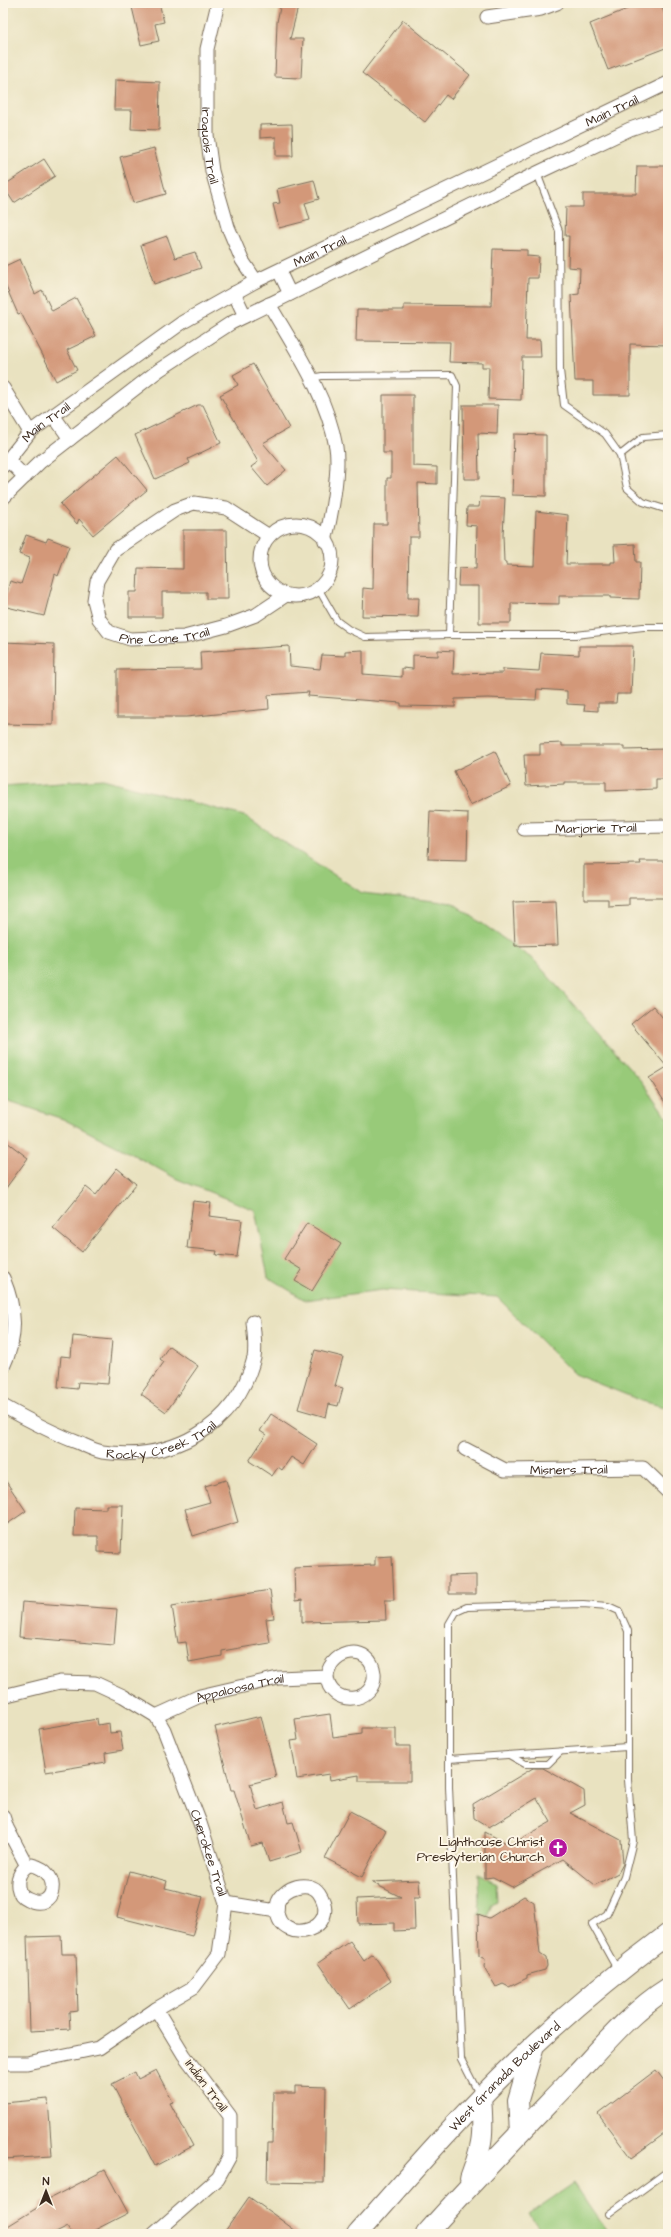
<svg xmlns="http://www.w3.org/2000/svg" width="671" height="2237" font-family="'Architects Daughter',sans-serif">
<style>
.green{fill:#98ca79;stroke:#6a7a4c}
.building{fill:#d39879}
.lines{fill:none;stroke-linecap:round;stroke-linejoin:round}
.lane-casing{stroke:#786a57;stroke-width:8}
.street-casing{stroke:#786a57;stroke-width:15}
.primary-casing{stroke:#786a57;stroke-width:22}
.lane{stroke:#fff;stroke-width:6}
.street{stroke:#fff;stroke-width:13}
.primary{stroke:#fff;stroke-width:20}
.labels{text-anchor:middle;stroke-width:4;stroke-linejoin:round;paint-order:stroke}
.street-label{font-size:13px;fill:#3b2a1e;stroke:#fcf5e5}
.poi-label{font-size:13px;fill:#3b2a1e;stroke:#fcf5e5;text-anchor:end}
</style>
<rect width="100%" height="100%" fill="#fcf5e5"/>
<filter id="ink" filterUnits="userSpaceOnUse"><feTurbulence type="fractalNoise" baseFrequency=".025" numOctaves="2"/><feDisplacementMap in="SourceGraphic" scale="8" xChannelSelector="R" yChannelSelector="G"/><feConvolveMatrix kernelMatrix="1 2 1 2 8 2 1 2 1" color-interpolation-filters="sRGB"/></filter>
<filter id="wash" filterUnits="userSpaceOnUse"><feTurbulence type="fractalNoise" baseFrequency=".012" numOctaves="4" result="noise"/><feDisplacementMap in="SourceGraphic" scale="16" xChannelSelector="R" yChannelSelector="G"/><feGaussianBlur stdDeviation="0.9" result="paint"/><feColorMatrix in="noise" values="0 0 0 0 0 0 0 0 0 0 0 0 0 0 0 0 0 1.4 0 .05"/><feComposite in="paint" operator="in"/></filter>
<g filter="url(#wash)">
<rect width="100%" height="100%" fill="#e9e2c0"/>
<g class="green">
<path d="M103,779L244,816L362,893L453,903L534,960L641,1081L668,1119V1408L642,1401L574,1374L497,1297L382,1290L305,1300L268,1277L255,1210L177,1179L130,1153L63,1119L3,1099V786Z"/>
<path d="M478,1873L496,1883L497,1901L492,1904L487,1917L479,1914L481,1908L479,1906Z"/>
<path d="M574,2183L609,2234H543L529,2214Z"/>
</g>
<g id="blocks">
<g class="building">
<path d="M131,3H159L164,22L155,24L159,41L141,45Z"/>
<path d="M281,3H299L290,39H303L301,78L275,77L277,22Z"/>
<path d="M642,3H660L668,22V47L608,70L590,24Z"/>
<path d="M403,20L470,75L451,99L446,95L425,122L362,73Z"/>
<path d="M115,80L160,82L159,130L131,129L132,110H114Z"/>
<path d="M292,124L293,156H276V137L260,138V125Z"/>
<path d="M154,148L166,194L133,203L120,157Z"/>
<path d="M44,159L55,176L14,203L3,186Z"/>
<path d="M637,166H668V345L630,344V395H593V381H575L571,295L579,294L580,268L568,267L569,236H565L566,207H583V194H636Z"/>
<path d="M314,180L319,199L305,203L310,220L279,228L273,204L280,203L277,189Z"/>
<path d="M167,236L175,258L195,252L201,268L154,284L141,245Z"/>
<path d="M493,249L527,250V256L539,257L538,278H528L526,340H540L541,357H522L521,400L488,399L489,367H482V363L449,362L450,342L356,341L357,310H404V305L491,306Z"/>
<path d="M20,259L35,294L42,290L52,311L76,298L96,336L67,350L77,370L56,381L21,313L18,314L3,280V267Z"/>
<path d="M253,364L289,428L263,443L286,470L267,486L251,467L258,462L220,395L238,385L233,375Z"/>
<path d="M383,395H413V466L437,467V484L418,483L419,537H409L408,598H419L418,617L362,616L363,588L373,589L374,524H387V478H391V453H383Z"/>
<path d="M198,405H203L221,443L188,459L190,463L155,479L135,435Z"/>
<path d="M463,405H498L497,434L478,433L479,479H464Z"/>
<path d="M514,434L546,435V496L512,495Z"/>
<path d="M118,455L147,490L93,535L79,519L77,524L60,504Z"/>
<path d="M480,497L505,498L503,535L504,562H506V565L534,566L536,511L568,515L566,564H611V562H615L614,545L635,544L636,562H640L639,599L610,598V596H559V604L511,603V623H479V586H458L459,568L476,569L477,526L466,525L467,507H479Z"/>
<path d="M183,530H227L228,599H206V592H162V617H129V592H137L138,568L183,569Z"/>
<path d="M26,535L46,542L48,538L69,546L58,576L55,574L44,616L3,606L10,581L21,584L30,558L19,554Z"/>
<path d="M3,642L54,644L53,725L3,724Z"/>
<path d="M289,646L290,666L320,669L322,655L345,656V651L363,650V674L402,677V668L413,669V655L438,656V650L454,651L453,674L503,673V669L539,671L541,653L579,655V646H633L631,694H617L616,703H598V711L584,710L585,705L567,704V691L537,689L536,700L488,698L455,699V707L401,706V703L308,696L309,692L268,695L269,709L186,717H117V670L201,669L200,652Z"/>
<path d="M562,743V746H624V750L668,749V779H656V789L606,791V782H564V784L526,786L524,755H540V744Z"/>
<path d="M495,751L511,786L470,805L454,771Z"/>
<path d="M430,811L468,813L467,860L428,859Z"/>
<path d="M640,861H668V898H629V905L608,906V899H584V865L641,864Z"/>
<path d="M556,901L558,945L515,946L513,902Z"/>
<path d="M653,1006L668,1024V1107L649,1078L667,1067L631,1024Z"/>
<path d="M3,1139L28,1158L3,1192Z"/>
<path d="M117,1168L136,1184L82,1252L53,1228L86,1187L96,1195Z"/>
<path d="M193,1201L211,1203L209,1216L242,1220L237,1257L216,1255L217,1251L187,1248Z"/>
<path d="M307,1223L341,1244L312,1291L295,1281L302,1270L284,1259Z"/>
<path d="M73,1336L112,1340L108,1384L78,1382L77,1389L58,1387L61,1356L71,1357Z"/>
<path d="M169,1346L198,1366L166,1412L141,1394L164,1362L160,1359Z"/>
<path d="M315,1350L343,1357L335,1386L343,1388L338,1406L329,1404L326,1417L298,1409Z"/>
<path d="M271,1414L317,1444L304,1465L291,1457L282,1470L278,1467L272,1476L249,1461L266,1435L260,1431Z"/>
<path d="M3,1477L26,1511L3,1527Z"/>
<path d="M226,1480L238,1522L193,1536L185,1509L210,1502L205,1486Z"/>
<path d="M106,1505H123L121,1553L98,1552V1536H74L75,1508L106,1509Z"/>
<path d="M392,1556L394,1600H385L386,1620L302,1622V1600L295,1601L294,1568L375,1565V1557Z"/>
<path d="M476,1575V1594H449V1576Z"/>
<path d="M270,1590L274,1618L266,1619L270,1643L222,1651V1656L189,1662L186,1642L178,1643L172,1606Z"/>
<path d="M22,1602L117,1609L114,1645L19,1637Z"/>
<path d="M330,1714L333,1738L362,1734V1728H396V1746H410V1781H359V1775L330,1780L329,1774L297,1779L291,1741L298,1740L295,1719Z"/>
<path d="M261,1716L276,1777L250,1784L257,1810L283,1802L288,1823L293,1822L302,1852L269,1862L263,1843L251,1846L234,1790H231L215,1727Z"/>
<path d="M97,1719L98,1725L109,1723L110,1733L120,1732L123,1750L105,1753L106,1762L46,1772L39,1729Z"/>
<path d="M533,1768H543L584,1791L585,1805L570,1813L621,1840L623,1864L618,1873L595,1885L563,1859L512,1887L493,1877L485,1878V1832L510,1845L551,1822L537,1798L489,1827L474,1818L473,1804Z"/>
<path d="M350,1811L386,1830L362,1877L325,1858Z"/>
<path d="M129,1871L167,1881L165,1888L203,1897L192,1936L117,1917Z"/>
<path d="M419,1880L420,1897H414L415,1930L394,1931V1923L358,1924L357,1899L401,1897L371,1882Z"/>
<path d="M524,1896L534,1902L540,1954L546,1958L547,1966L545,1970L527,1975V1978L509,1987L503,1984L496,1987L484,1967L485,1959L479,1956L478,1914L489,1918Z"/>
<path d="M61,1936L62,1954H76L78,2011L69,2012L70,2029L30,2031L27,1937Z"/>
<path d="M350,1941L364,1961L373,1954L391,1981L350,2009L318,1963Z"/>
<path d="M156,2070L173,2102L170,2103L193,2146L155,2166L112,2084L135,2072L138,2079Z"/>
<path d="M656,2070L668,2086V2131L631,2158L598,2114Z"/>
<path d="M295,2086L326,2087L324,2183L267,2182L268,2143H272L273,2093H295Z"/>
<path d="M48,2099L52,2156L3,2159V2103Z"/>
<path d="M105,2170L128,2213L87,2234H72L68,2227L54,2234H3V2229L40,2206L39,2204Z"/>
<path d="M249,2197L273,2214L300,2234H223Z"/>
</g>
</g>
</g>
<g filter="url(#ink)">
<use href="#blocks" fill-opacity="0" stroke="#786a57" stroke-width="1"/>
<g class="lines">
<defs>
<g id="lane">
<path d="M537,173L559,231L560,370L564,405L605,434L620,455L627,488L643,502L668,510"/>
<path d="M311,378L322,376L452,375L457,386L449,635"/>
<path d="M620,455L643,437L668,435"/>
<path d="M318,588L337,621L348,629L365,637L449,635H576L643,627H668"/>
<path d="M509,1755L525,1764H548L560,1752"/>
<path d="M449,1759L627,1747"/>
<path d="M479,2094L461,2059L449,1787V1624L456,1612L467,1607L583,1604L608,1606L619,1611L628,1631V1780L633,1841L624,1877L607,1914L592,1924L617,1969"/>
<path d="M609,2214L668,2171"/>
</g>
<g id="street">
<path id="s1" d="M218,3L207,49V135L212,171L228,227L242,260L256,281"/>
<path d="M487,17L541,9L557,3"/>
<path d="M279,271L290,294"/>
<path d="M234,293L245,316"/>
<path d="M269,304C295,349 327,395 336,447C340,471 331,518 325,541"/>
<path d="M3,388L30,432"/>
<path d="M53,415L70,439"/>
<path d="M8,460L25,477"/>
<path id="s2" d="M3,466L30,432L183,322L256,281L668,83"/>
<path d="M3,498L40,462L159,370L231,323L537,173L630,129L668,116"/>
<circle cx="296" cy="560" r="36"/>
<path id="s3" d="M269,536L226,508L194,503L175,510L115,550L97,581L94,600L99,619L109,632L130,639L184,637L226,626L256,615L286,595"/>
<path id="s4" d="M524,829L668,826"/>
<path d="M3,1278C16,1309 18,1336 3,1367"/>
<path id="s5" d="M3,1406C28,1420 52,1433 79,1443C86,1446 94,1450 102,1452C170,1462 236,1428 254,1358C256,1348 254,1333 253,1322"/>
<path id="s6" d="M465,1449L505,1470L643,1468L668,1492"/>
<path id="s7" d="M3,1696L60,1682L95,1683L123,1696L156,1716L164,1730L200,1823L226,1903L219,1954L194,1987L156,2009L99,2048L27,2063H3"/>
<path id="s8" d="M156,1716L200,1696L278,1678L327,1676C332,1648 371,1644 374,1673C377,1705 328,1707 327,1676"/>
<path d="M3,1816L7,1828L27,1866"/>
<path d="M32,1865C64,1872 55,1914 27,1899C22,1897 19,1893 18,1887C17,1879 20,1871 27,1866Z"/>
<path d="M226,1903L277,1911C278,1908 277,1904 278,1902C284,1887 309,1879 319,1893C344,1931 280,1947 277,1911"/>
<path d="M154,2234L218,2178L230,2156V2116L184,2055L156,2009"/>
</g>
<g id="primary">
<path d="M520,2132L518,2100L533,2049"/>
<path d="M470,2179C483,2144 484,2135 481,2097"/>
<path id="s9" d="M357,2234C398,2188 438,2141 481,2097C539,2037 601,1984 668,1934"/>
<path d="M426,2234C473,2181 522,2131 571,2080C601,2048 631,2011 668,1988"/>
</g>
</defs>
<use href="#lane" class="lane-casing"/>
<use href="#street" class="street-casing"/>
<use href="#primary" class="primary-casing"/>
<use href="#lane" class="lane"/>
<use href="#street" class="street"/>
<use href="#primary" class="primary"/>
</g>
</g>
<defs>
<symbol id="church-disc" viewBox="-11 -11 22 22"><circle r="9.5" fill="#b5179e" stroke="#fcf5e5"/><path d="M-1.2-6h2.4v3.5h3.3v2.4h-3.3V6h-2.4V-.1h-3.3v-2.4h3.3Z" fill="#fff"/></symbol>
</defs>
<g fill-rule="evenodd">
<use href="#church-disc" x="547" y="1837" width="22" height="22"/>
</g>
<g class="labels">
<g class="street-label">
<text dy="5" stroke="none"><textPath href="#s2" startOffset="710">Main Trail</textPath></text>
<text dy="5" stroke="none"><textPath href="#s1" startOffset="144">Iroquois Trail</textPath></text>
<text dy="5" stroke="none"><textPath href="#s2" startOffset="386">Main Trail</textPath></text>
<text dy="5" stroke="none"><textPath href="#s2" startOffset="62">Main Trail</textPath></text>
<text dy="5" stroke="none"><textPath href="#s3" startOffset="324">Pine Cone Trail</textPath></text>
<text dy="5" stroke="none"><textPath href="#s4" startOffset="72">Marjorie Trail</textPath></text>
<text dy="5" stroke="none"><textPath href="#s5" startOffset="171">Rocky Creek Trail</textPath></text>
<text dy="5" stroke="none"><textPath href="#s6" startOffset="109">Misners Trail</textPath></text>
<text dy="5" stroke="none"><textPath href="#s8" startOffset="89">Appaloosa Trail</textPath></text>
<text dy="5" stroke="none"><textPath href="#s7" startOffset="310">Cherokee Trail</textPath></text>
<text dy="5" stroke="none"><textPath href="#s9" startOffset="216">West Granada Boulevard</textPath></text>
<text transform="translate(207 2085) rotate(53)" y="5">Indian Trail</text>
</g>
<g class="poi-label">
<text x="544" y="1846">Lighthouse Christ<tspan x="544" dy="15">Presbyterian Church</tspan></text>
</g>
</g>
<rect width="671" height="2237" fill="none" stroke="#fcf5e5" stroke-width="16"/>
<g transform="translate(46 2191)" stroke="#fcf5e5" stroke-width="3" paint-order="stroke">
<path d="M0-3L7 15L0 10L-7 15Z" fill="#3b2a1e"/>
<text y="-6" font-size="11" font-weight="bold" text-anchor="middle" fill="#3b2a1e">N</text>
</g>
</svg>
